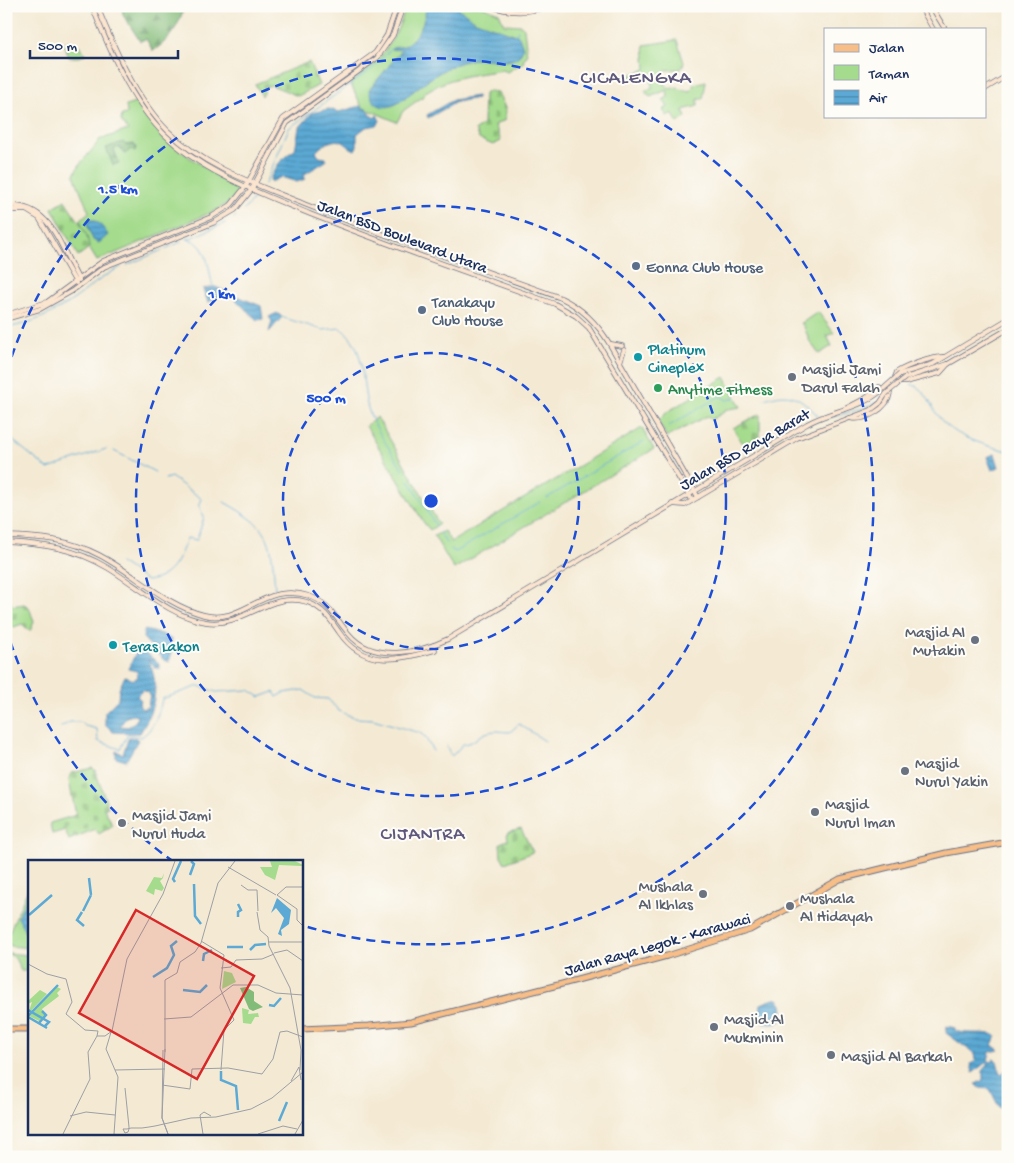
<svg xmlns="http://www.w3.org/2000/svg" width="1014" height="1163" font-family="'Gochi Hand',sans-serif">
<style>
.green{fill:#a4db8c;stroke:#608575}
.forest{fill:url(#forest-firs);stroke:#4f756b}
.cemetery{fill:url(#cemetery-stones);stroke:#608575}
.water{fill:url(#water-rules);stroke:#3b6c99;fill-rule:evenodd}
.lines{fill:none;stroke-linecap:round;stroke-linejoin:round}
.stream{stroke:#5ba9d4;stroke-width:1}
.secondary-casing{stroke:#677087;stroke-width:5.5}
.primary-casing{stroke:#677087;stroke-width:7}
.secondary{stroke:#fce5cf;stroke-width:4}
.primary{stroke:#f7be88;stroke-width:5}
.secondary-bridge-casing{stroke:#677087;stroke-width:5.5;stroke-linecap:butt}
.secondary-bridge{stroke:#fce5cf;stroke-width:4}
.ring{fill:none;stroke:#1d4ed8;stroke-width:2.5;stroke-dasharray:9 6}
.service-dot{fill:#5c6f8a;stroke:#fdfcf7;stroke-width:2}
.culture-dot{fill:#0f9aa8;stroke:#fdfcf7;stroke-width:2}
.worship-dot{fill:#6b7280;stroke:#fdfcf7;stroke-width:2}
.leisure-dot{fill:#2e9e5b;stroke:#fdfcf7;stroke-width:2}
.labels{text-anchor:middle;stroke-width:4;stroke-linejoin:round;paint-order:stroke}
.street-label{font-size:16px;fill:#1b2f5e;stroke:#fdfcf7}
.service-label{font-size:16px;fill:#4e5e75;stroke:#fdfcf7;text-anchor:start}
.culture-label{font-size:16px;fill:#0d838f;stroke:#fdfcf7;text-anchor:start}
.worship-label{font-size:16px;fill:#5b616d;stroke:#fdfcf7;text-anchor:start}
.leisure-label{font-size:16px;fill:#27864d;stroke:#fdfcf7;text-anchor:start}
.quarter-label{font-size:19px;letter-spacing:1px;fill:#5f587c;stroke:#fdfcf7}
.inset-river{fill:none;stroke:#5ba9d4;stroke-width:2.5}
.inset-road{fill:none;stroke:#9d9fa5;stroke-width:1}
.view{fill:#d62828;fill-opacity:0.15;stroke:#d62828;stroke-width:2.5}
.inset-edge{fill:none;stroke:#1b2f5e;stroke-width:2.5}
.centre{fill:#1d4ed8;stroke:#fdfcf7;stroke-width:2.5}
.ring-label{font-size:15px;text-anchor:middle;font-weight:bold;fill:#1d4ed8;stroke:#fdfcf7;stroke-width:4;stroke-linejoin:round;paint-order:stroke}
</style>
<defs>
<pattern id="forest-firs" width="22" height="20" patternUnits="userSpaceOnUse" patternTransform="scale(1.25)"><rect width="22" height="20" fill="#83bb78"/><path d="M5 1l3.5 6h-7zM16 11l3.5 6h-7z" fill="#6a9866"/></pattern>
<pattern id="cemetery-stones" width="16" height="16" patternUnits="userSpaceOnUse" patternTransform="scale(1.25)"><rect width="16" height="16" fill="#a4db8c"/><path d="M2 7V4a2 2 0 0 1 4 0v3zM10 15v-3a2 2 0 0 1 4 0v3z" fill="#8dbc7b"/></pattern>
<pattern id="water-rules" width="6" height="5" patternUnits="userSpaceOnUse" patternTransform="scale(1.25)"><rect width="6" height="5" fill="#5ba9d4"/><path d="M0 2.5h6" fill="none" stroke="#4a8aaf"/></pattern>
</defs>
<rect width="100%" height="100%" fill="#fdfcf7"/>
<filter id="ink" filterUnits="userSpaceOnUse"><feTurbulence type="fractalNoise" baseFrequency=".02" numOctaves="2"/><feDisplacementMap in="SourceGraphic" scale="10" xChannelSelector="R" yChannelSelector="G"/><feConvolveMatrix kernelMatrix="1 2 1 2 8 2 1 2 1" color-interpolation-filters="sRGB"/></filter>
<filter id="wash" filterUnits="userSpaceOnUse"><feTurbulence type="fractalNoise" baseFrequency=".0096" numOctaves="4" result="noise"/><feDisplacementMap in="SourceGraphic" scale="20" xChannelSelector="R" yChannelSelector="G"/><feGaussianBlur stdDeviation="1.12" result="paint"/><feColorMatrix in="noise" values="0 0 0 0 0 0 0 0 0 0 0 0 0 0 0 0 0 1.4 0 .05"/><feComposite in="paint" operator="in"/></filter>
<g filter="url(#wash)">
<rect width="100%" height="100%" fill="#f4ead4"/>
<g class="green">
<path d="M406,6H482L499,13L504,24L521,25L524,28L527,56L523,59L524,62L507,72L503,70C473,75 450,76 424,93L425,95L403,111L397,122L362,107L350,83C381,60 395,43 406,6Z"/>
<path d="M677,40L684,63L681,69L667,70L663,73L664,82L669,89L678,87L679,89L691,91L694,84L706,81L703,99H698V106L683,110L686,117L678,123L672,113L667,116L663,110L668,107L663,100L668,97L667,90L650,97L645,91L653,88L647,73L630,78L628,76L646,69L644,45Z"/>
<path d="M70,41L73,48L80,45L85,54L80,57H69L63,43Z"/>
<path d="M138,102C167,147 191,160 237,185L239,191L228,203L217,210L97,261L89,248L81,223L80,220L89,212L74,175C80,160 92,153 99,140L128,130L121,121L122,115L127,114L126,106Z"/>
<path d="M818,312L834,333L827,336L832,346L819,354L810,342L803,324H800Z"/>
<path d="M725,377L741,407L729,409L711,420L707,416L667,437L658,421L667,412Z"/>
<path d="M377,417L439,524L430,530L424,523L366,426Z"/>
<path d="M642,428L654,449L454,569L434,536L444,531L451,542Z"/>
<path d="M29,887V948L10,946L6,939Z"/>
<path d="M7,953L29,955V971H21L15,958Z"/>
</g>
<g class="forest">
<path d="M122,6H184C180,25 169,41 153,51L146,39L140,41L123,15Z"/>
<path d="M123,142L126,145L134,144L136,148L135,151L131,149L125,154L120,147L114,149L119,163L113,165L106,148Z"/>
</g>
<g class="cemetery">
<path d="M309,62L319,85L298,96L271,85L264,88V94L262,96L255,84Z"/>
<path d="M489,91L498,92L505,108V120L495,125L501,141L493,145L479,139L475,130L483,125L484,94Z"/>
<path d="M65,200C73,215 89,230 89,248L78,256L52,208Z"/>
<path d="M760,414V441L746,449L733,428Z"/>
<path d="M6,598H9L12,606L24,604L29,607L34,622L30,631L22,624L14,627L6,624Z"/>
<path d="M93,768L95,770L108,807L104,809L113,825L99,834L95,829L69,840L65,830L52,834L50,823L76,815L69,781L71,773Z"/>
<path d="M521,829L533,852L505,863L501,856L500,843L508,840L507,833Z"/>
</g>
<g class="water">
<path d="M426,6H455L476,21L519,36L523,48L520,55C507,67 492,57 476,59C446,62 421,86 398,103C384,111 372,106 369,90L402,50L391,49C396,46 402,48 406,45C418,36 426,21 426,6Z"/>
<path d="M477,96V98L456,102L428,118L427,115L453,100Z"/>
<path d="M360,106L370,112L371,116L375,118L377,115L380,121L377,125L366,127L357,134V146L355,150C349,148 346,143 341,141C333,138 320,146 316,152L319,157L326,158V161L303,175L305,179L297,182L281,177L271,182L270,179C276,166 282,157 295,150L299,128L312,113L329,109L339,112Z"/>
<path d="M89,220C97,218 104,229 108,235L99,243L93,240L87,224Z"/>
<path d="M215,287L261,306L263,319L257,320L231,295H222L208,302L203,289Z"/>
<path d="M277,313L282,317L269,332L272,321L269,317Z"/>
<path d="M995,454L999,467L992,470L987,457Z"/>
<path d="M144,630L162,634L172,640L170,644L172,652L169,662L164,660L143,638Z"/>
<path d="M139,647L159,664V669L156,668L148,659C161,687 154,709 140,733L113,732L105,724V712L118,699L119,689L125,676L133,680L138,677L137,671L128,669ZM143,690L150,694L148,707L142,709L139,705L141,700L137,696ZM133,715L137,716L136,721L128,727L120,726L126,717Z"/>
<path d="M129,737L136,738L138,740L126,761L116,758V751L123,754Z"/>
<path d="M29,894V941L18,917Z"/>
<path d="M774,999H778L782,1005L784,1018C776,1026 769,1025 760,1021L761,1004Z"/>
<path d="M947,1026L955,1028V1031C967,1035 988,1031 996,1036L992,1045L999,1050L990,1052L988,1061L993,1062L994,1058L997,1061L1000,1073L1003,1074L1004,1071H1008V1116L1006,1112L999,1107L990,1089L980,1088L976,1084L983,1080V1071L989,1064L985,1063L973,1073L971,1064L976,1061L975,1054L946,1033Z"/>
</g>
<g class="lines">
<g class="stream">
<path d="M516,35L518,30"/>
<path d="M265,184L289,128L373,68L392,48"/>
<path d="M244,210L257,195"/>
<path d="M234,218L236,216"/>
<path d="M187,239C209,242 208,270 213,287"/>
<path d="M188,239L225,223"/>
<path d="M127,265L181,242"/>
<path d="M281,317L323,330L340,328C369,347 359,386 370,414C378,434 393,453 404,471"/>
<path d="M6,328C29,324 51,315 70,302C89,289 100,277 121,267"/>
<path d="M911,384C928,389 931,410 943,422C959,438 987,446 1008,451"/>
<path d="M765,399C790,390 801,397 818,416"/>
<path d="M822,420L864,408L876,402"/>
<path d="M669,426L720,396L727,400L735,398"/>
<path d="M6,435L48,469L106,449"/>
<path d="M114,451L155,472"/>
<path d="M409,480L436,526"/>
<path d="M547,498L644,441"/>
<path d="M224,502C272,529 271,536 275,589"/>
<path d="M440,532L446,543"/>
<path d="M450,549L455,552L540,502"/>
<path d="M120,563L147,581C172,578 179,559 187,538L197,540L204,517L199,506L202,499L171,477L165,479"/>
<path d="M61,727L70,722H81L85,726L97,729L98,741L120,749L128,734L141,737C153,731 160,711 162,699L199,686L216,692L249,690L260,697L274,692L277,697L284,693L303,690L315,698L328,699L339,711L355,718L373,719L420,733L425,737L433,751"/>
<path d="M447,746L450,755H453L463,744C474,744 479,734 489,732C497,730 502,732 510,732L519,724L545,741"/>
</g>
</g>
</g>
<g filter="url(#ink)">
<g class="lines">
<defs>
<g id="secondary">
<path d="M92,6C109,49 131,101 164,134C203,173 260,193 310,214C391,246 473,275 555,304L576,316L589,328L692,500"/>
<path d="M97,6C114,48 136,99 168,131C204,167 258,185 304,204C389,238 475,267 561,298C582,308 597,323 609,343L698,497"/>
<path d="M491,6C511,14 529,13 548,6"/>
<path d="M508,6H530"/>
<path d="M920,6L933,29"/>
<path d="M931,6L945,29"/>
<path d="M985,89L1008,75"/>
<path d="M6,206C51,202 60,247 79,280"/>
<path d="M6,210H26L39,218L76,283"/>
<path d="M6,315L47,302L103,261L211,217L231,205L246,186L283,119L375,53L387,35L397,6"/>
<path d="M6,319L40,309L72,291L104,267L213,223L235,210L252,189L287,123L377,58L393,35L403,6"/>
<path d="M611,344L622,346"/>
<path d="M944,357C932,357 908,365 897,372L895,377L900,382H906L940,373L948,364"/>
<path d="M620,362L624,350"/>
<path d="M900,374L933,364L1008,319"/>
<path d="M905,378L948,364L1008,329"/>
<path d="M845,409L866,398L879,387L890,393C888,409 864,422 850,418"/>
<path d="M672,504L685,505L797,438L871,410L880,403L886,394"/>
<path d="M6,536C39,537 69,539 99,555C134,573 165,605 204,615C244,625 263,581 309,596C330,603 336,619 349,634C373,663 419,653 448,639L807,424C832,410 861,409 882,390"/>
<path d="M6,542C43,544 75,548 108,568C138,586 171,617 206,622C244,628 269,590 307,602C323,608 330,619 339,632C364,669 398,660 435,650L434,645"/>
</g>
<g id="primary">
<path d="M6,1029H29"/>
<path d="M301,1029L369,1026L411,1022L562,984L667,956L750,930L840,879L946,853L1008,842"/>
</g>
</defs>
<use href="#secondary" class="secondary-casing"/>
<use href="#primary" class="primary-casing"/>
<use href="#secondary" class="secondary"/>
<use href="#primary" class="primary"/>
<defs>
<g id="secondary-bridge">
<path d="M882,390L900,374"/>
<path d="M886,394L905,378"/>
</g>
</defs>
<use href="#secondary-bridge" class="secondary-bridge-casing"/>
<use href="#secondary-bridge" class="secondary-bridge"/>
</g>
</g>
<g class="ring">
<circle cx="431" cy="501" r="148"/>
<circle cx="431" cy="501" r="295"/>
<path d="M174 862A443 443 0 0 1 7 631M7 371A443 443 0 1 1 301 925"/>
</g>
<g class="service-dot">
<circle cx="636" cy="266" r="5"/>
<circle cx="422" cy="310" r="5"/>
</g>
<g class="culture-dot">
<circle cx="638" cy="357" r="5"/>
<circle cx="113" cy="645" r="5"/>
</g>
<g class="worship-dot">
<circle cx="792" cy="377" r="5"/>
<circle cx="975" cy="640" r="5"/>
<circle cx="905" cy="771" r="5"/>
<circle cx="815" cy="812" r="5"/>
<circle cx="122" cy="823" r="5"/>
<circle cx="703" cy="894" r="5"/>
<circle cx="790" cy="906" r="5"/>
<circle cx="714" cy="1027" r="5"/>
<circle cx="831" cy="1055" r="5"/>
</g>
<circle class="leisure-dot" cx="658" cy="388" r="5"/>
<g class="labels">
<g class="street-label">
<text transform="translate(403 235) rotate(21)" y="6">Jalan BSD Boulevard Utara</text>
<text transform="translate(744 448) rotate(-30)" y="6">Jalan BSD Raya Barat</text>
<text transform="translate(657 943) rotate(-16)" y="6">Jalan Raya Legok - Karawaci</text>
</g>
<g class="service-label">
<text x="646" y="272">Eonna Club House</text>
<text x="432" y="307">Tanakayu<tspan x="432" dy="18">Club House</tspan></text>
</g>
<g class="culture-label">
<text x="648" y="354">Platinum<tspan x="648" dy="18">Cineplex</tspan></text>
<text x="123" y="651">Teras Lakon</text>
</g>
<g class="worship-label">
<text x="802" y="374">Masjid Jami<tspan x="802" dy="18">Darul Falah</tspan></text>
<text x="965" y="637" text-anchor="end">Masjid Al<tspan x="965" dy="18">Mutakin</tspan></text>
<text x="915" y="768">Masjid<tspan x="915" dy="18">Nurul Yakin</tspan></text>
<text x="825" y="809">Masjid<tspan x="825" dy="18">Nurul Iman</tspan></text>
<text x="132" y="820">Masjid Jami<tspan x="132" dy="18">Nurul Huda</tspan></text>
<text x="693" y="891" text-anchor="end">Mushala<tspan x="693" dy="18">Al Ikhlas</tspan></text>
<text x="800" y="903">Mushala<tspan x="800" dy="18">Al Hidayah</tspan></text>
<text x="724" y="1024">Masjid Al<tspan x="724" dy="18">Mukminin</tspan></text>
<text x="841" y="1061">Masjid Al Barkah</text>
</g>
<g class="leisure-label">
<text x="668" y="394">Anytime Fitness</text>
</g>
<g class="quarter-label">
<text x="636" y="83">CICALENGKA</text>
<text x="423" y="839">CIJANTRA</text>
</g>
</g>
<g transform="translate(28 860)">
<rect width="275" height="275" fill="#f4ead4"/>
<path d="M242,1H267L275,5V19L274,6L251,5L247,20L237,15L232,7H244ZM136,13L135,18L132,21L136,28L134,31L127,29L126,35L118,31L126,17L134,18ZM196,111L204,113L208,122L194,129ZM29,127L33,129L29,133L31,136L14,149L17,155L13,162L1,156ZM12,130L19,134L0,154L4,142L0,144V141ZM214,148L221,150L220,154L230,153L231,157H227L223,164L215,163Z" fill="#a4db8c"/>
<path d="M218,127L226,132V141L235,147L225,151L221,149L212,128Z" fill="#83bb78"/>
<path d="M249,38L263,50L261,64L253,70L254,76L250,74L256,58L248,48L243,53Z" fill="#5ba9d4"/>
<path class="inset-river" d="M162,15L166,4L163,1M61,18L63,35M147,22L145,19L153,1M166,24L167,56L173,64M210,44L213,50L210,52V57M55,51L63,35M54,52L49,60L56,66M1,55L24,35M199,87H215M222,90L227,85L238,84M175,101L176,94L184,90M125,117L139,108L146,95L143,86L149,81M155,130L172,132L179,125M241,145L246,146L253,138M0,150L21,162L17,166M0,156L30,125M0,157L19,168M11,163L18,155L14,151M193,211V220L208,226L210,250M251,261L259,242"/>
<path class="inset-road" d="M200,7L248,35M213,25L220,30H229L230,51M249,35L269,49V60L275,66M249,35L258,27H275M229,52L232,70L240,77L241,86L262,128L273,190L272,210M173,81L196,95L192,128L206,160L196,170L193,210M241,82H275M246,93L259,90L275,101M0,104L19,114L38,119L44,142L38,154L57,170L70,171L69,176M193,108L203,107L208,100L234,99L246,94M136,159L163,157L205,125H230L248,133L275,135M83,172L78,189L90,217L86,274M69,176H77L84,171L99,99L135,34L147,1M137,189L134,258L140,274M135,190L134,258L140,274M137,192V120L149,113L152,102L167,92L173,83L190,23L207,1M87,210L137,209M263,221L271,207L273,220M134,225L162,229L164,209L200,208L234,214L245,199L252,172L259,171L275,177M97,228L101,267V269L100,272L97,273L95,269H99L103,268H114L121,267L127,266L163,258L188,257L223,249L244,238L275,212M42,256L58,252L87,255M35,274L62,219L60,192L69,176M175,274L172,255L176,252L183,256M230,274L255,266L269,269M267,274L275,260"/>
<path class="view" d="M108,50L226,116L169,219L51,153Z"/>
<rect width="275" height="275" class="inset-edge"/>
</g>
<circle cx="431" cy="501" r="8" class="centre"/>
<g class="ring-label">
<text x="118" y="193">1.5 km</text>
<text x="222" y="298">1 km</text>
<text x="326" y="402">500 m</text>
</g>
<rect width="1014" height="1163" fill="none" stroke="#fdfcf7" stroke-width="25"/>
<rect x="824" y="28" width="162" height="90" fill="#fdfcf7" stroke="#a3aaba"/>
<rect x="834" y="44" width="25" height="8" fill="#f7be88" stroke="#a3aaba"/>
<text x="869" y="52" font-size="15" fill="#1b2f5e">Jalan</text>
<rect x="834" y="65" width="25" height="15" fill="#a4db8c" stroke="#a3aaba"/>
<text x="869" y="78" font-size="15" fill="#1b2f5e">Taman</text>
<rect x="834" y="90" width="25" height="15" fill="url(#water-rules)" stroke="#a3aaba"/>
<text x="869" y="102" font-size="15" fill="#1b2f5e">Air</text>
<path d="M30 50v8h148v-8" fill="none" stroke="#1b2f5e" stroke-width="2.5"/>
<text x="38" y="50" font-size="15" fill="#1b2f5e" stroke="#fdfcf7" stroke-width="4" paint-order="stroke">500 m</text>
</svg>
